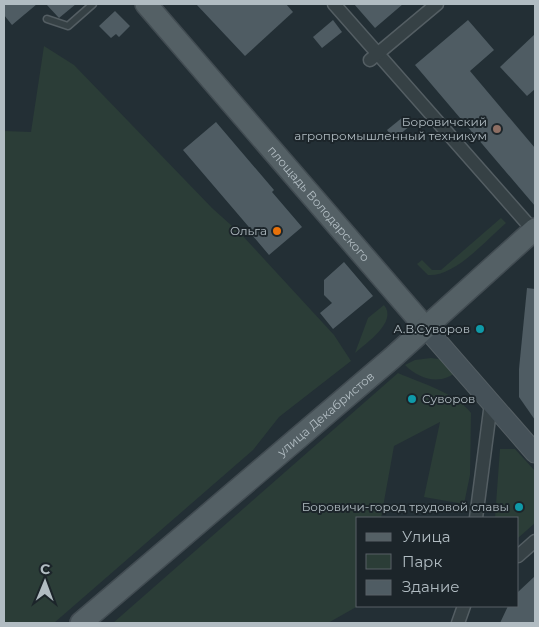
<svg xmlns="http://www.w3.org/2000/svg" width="539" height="627" font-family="Montserrat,sans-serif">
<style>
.green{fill:#2b3d37}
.building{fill:#4f5c63}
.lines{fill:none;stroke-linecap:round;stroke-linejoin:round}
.lane-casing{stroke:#545e63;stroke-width:9}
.street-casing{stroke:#545e63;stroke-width:15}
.secondary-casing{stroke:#545e63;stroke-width:21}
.primary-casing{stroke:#424c52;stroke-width:24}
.lane{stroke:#364145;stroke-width:6}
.street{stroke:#364145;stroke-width:12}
.secondary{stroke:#455158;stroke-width:19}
.primary{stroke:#546065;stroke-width:21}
.education-dot{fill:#8d6e63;stroke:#1c252a;stroke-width:2}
.food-dot{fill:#e8710a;stroke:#1c252a;stroke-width:2}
.culture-dot{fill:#0f9aa8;stroke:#1c252a;stroke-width:2}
.labels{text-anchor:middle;stroke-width:4;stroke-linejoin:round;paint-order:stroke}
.poi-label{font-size:12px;fill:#b1bcc2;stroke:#1c252a;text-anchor:end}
.street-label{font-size:12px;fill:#b1bcc2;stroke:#1c252a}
</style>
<rect width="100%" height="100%" fill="#232f35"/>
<g class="green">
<path d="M44,46L74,65L212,208L241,234L334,335L351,361L279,417L253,450L54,623H4V131L31,132Z"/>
<path d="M501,218L506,223C486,240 455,277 428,275L417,264L422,260L432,270H441Z"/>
<path d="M384,305C398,322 366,343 355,353L368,318Z"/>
<path d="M431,358L445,360L458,370C442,386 420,380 405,365L415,360Z"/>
<path d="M398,373C421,383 456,393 471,413L470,475L464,504L424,497L440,422L394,446L381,518H358V606L328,623H113Z"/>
<path d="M500,449H515L535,471V523L518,538V518H495Z"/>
</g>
<g class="building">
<path d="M4,4H37L12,25L4,15Z"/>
<path d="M46,4H76L59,18Z"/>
<path d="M196,4H286L293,12L245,56Z"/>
<path d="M354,4H403L375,28Z"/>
<path d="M115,11L130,26L119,37L116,34L111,38L99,26Z"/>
<path d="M333,20L342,32L322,48L313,37Z"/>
<path d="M468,20L494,50L470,71L535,148V206L415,65Z"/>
<path d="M535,34V89L527,96L500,67Z"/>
<path d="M403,117L410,126L394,139L387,130Z"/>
<path d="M216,122L274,190L272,192L302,227L269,255L252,235L254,233L183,150Z"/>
<path d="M344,262L373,296L333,329L320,313L332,303L324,295V280Z"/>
<path d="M527,288L535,289V420L519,397V369Z"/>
<path d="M535,576V623H500L508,606H518V592Z"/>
</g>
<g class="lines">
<defs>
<path id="lane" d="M47,19L68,26L93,4"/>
<g id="street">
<path d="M334,4L533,230"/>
<path d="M370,60L437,4"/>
<path d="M476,518L491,403"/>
<path d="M518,556L535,541"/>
<path d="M458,623L464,606"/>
</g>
<path id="secondary" d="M425,327L535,453"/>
<g id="primary">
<path id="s1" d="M146,4L425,327"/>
<path id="s2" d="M81,623L392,358L535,229"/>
</g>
</defs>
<use href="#lane" class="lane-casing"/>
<use href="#street" class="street-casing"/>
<use href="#secondary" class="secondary-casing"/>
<use href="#primary" class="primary-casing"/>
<use href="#lane" class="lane"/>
<use href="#street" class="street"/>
<use href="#secondary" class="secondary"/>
<use href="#primary" class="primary"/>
</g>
<circle class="education-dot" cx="497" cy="129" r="5"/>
<circle class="food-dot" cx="277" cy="231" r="5"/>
<g class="culture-dot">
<circle cx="480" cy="329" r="5"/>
<circle cx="412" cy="399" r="5"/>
<circle cx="519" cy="507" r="5"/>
</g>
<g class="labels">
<g class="poi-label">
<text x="487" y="126">Боровичский<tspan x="487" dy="14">агропромышленный техникум</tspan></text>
<text x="267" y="235">Ольга</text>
<text x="470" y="333">А.В.Суворов</text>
<text x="422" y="403" text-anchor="start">Суворов</text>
<text x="509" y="511">Боровичи-город трудовой славы</text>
</g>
<g class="street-label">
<text dy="4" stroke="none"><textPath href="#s1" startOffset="264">площадь Володарского</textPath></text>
<text dy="4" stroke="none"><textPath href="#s2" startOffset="322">улица Декабристов</textPath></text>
</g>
</g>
<rect width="539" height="627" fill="none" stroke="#b1bcc2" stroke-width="10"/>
<rect x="356" y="517" width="162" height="90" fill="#1c252a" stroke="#586167"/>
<rect x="366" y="533" width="25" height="8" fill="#546065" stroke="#586167"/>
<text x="402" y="542" font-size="15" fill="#b1bcc2">Улица</text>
<rect x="366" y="554" width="25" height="15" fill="#2b3d37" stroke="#586167"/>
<text x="402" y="567" font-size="15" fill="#b1bcc2">Парк</text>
<rect x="366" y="580" width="25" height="15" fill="#4f5c63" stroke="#586167"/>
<text x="402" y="592" font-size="15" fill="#b1bcc2">Здание</text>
<g transform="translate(45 582) rotate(1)" stroke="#1c252a" stroke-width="4" paint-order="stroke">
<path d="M0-4L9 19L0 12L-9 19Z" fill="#b1bcc2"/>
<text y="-8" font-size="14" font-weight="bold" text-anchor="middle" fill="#b1bcc2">С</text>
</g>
</svg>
